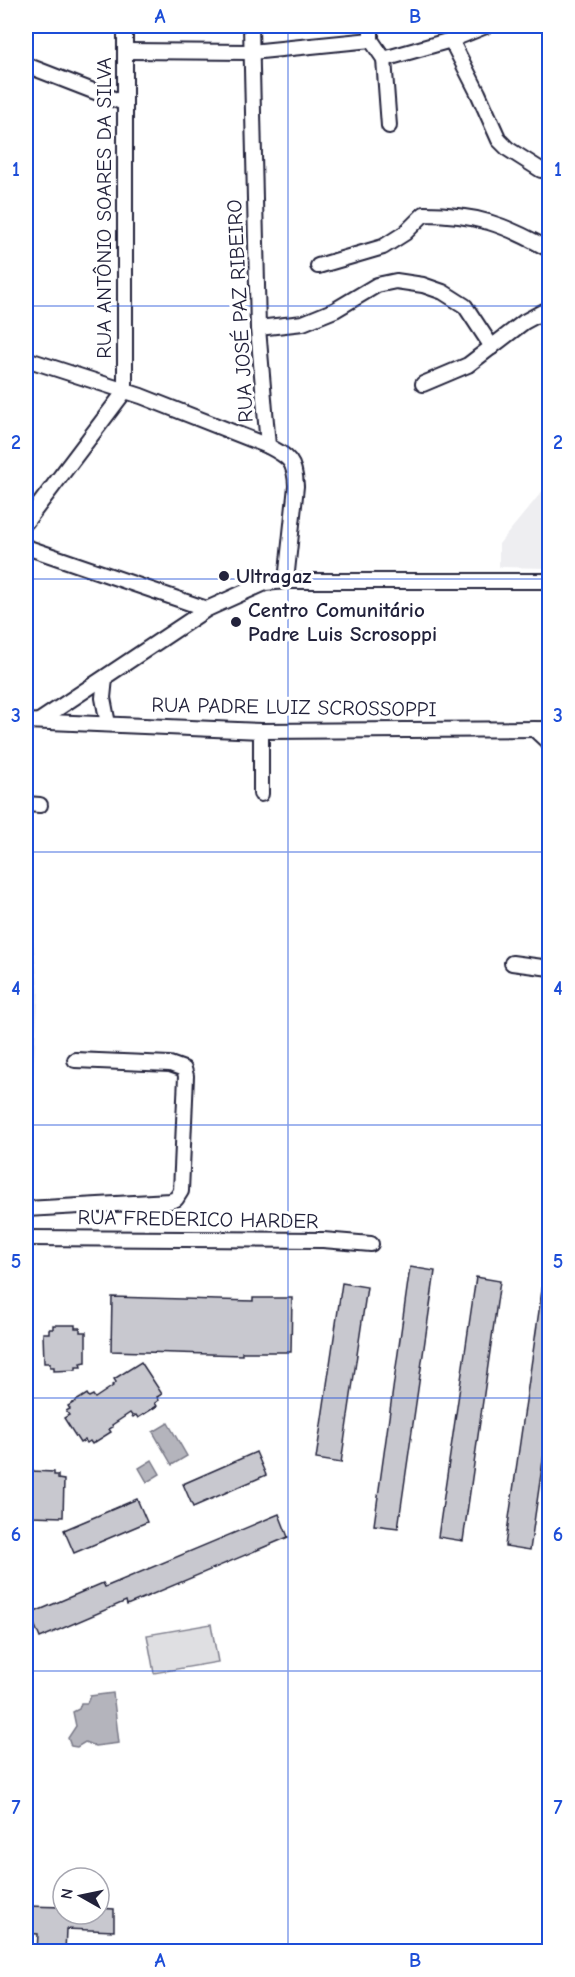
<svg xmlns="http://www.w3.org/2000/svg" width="575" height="1977" font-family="'Comic Neue',sans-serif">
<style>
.built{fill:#eeeef1}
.green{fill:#dfdfe2;stroke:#80808e;stroke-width:1.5}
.water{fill:#b4b4bc;stroke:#7a7a88;stroke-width:1.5}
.building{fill:#c8c8cf;stroke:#22223b;stroke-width:1.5}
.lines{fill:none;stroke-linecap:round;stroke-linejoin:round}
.minor-casing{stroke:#22223b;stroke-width:18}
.minor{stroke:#fff;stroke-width:14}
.grid{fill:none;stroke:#1d4ed8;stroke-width:1.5;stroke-opacity:0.55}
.poi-dot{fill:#22223b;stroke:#fff;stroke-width:2}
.labels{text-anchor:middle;stroke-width:6;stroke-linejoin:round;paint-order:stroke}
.street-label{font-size:21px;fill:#22223b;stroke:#fff}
.poi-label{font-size:21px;font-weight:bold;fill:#22223b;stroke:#fff;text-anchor:start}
.neatline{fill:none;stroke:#1d4ed8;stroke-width:2}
.grid-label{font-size:20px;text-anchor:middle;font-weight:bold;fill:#1d4ed8}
</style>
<rect width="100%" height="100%" fill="#fff"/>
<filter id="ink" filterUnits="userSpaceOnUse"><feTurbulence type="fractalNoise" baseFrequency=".0167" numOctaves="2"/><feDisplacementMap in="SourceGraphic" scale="12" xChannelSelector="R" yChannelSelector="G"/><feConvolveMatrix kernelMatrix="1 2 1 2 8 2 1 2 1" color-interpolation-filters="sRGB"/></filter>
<g filter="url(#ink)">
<g class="built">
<path d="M549,483V568L499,567V544Z"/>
<path d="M26,923L33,938L39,990L26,1177Z"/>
</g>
<path class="green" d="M211,1624L218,1662L154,1673L147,1635Z"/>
<g class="water">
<path d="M168,1423L187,1456L172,1465L153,1432Z"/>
<path d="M152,1460L160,1474L147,1482L139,1468Z"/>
<path d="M113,1693L119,1743L95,1746L85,1742L77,1747L71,1746L68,1738L76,1726L73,1712L79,1709L81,1703H87L90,1696Z"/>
</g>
<g class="building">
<path d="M410,1267L435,1271L398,1528L374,1525Z"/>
<path d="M476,1277L500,1281L463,1541L438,1537Z"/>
<path d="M342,1283L367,1287L341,1463L316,1459Z"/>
<path d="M543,1283L549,1284V1419L530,1550L505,1546Z"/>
<path d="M112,1297L253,1301V1298H292L291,1352H242V1355L111,1351Z"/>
<path d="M53,1325H75V1328H80V1332H86V1362L80,1363L81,1367H76V1370L54,1371V1367H50V1363H44L43,1333H49V1329H53Z"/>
<path d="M141,1362L162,1394L157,1397L159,1400L155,1403L157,1406L138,1418L136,1415L133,1417L130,1413L112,1425L113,1427L109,1429L111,1432L92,1444L90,1441L87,1443L85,1440L80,1443L64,1418L69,1415L66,1411L70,1409L68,1406L87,1394L89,1397L93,1395L95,1398L113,1386L112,1385L116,1382L114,1379Z"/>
<path d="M256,1452L266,1475L193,1507L183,1484Z"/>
<path d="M31,1471L54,1472V1475H58V1479L64,1480L63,1517L31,1516V1513H27L26,1479L27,1474L31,1475Z"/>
<path d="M137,1499L147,1522L74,1553L64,1530Z"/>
<path d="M279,1514L288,1537L127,1605L126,1601L40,1638L30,1614L103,1583L105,1587Z"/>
<path d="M26,1906L63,1907V1914H99V1908L114,1909V1931L66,1929L65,1952H37L38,1934L26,1933Z"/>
</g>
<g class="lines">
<defs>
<g id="minor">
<path d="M251,26L258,328L268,446"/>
<path d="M371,26V40L384,59L389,126"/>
<path d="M451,40L478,93L499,140L508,149L541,170"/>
<path d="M126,51L251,52L371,40"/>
<path d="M384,59L451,40L486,26"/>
<path d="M26,65L124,103"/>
<path d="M318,266L383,247L405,233L424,214C476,214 504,224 550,250"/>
<path d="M258,328L303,323L335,310L377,285L396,281L423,285L443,292L465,306L492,347"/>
<path d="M26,359L141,396L268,446C289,457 295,461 296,486L286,581"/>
<path d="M423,384L468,365L524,322L550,308"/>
<path d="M26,522L125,391V26"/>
<path d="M26,547L207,609"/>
<path d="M105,678L103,698L108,724"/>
<path d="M26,721L261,731L550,729"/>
<path d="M39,721L207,609L265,583L286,581H550"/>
<path d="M534,729L550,744"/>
<path d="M261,794V731"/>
<path d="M26,804L40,805"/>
<path d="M512,963L550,968"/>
<path d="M26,1209L170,1201L176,1199L181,1191L186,1076L184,1069L170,1064L75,1060"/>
<path d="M26,1238L323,1240L371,1244"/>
</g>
</defs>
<use href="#minor" class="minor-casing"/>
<use href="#minor" class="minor"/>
</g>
</g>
<path class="grid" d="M288,26V1952M26,306H550M26,579H550M26,852H550M26,1125H550M26,1398H550M26,1671H550"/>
<g class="poi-dot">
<circle cx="224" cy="576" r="6"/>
<circle cx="236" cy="622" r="6"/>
</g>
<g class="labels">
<g class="street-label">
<text transform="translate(104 208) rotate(-90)" y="7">RUA ANTÔNIO SOARES DA SILVA</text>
<text transform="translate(240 311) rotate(-93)" y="7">RUA JOSÉ PAZ RIBEIRO</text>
<text transform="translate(294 707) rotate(1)" y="7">RUA PADRE LUIZ SCROSSOPPI</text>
<text transform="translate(198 1219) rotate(1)" y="7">RUA FREDERICO HARDER</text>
</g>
<g class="poi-label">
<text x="236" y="583">Ultragaz</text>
<text x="248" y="617">Centro Comunitário<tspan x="248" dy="24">Padre Luis Scrosoppi</tspan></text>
</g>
</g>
<rect width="575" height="1977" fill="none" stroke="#fff" stroke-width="66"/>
<g transform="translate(81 1896) rotate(279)"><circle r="28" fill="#ffffff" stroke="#a7a7b1" stroke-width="1.5"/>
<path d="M0-4.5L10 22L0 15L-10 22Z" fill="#22223b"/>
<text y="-9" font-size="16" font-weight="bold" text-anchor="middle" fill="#22223b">N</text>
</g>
<rect x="33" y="33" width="509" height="1911" class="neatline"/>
<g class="grid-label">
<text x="160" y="23">A</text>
<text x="415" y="23">B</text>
<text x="16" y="176">1</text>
<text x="558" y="176">1</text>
<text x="16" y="449">2</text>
<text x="558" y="449">2</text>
<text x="16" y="722">3</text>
<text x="558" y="722">3</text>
<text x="16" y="995">4</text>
<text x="558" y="995">4</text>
<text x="16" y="1268">5</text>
<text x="558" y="1268">5</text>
<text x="16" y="1541">6</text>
<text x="558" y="1541">6</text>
<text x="16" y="1814">7</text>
<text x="558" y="1814">7</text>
<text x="160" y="1967">A</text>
<text x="415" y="1967">B</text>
</g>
</svg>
